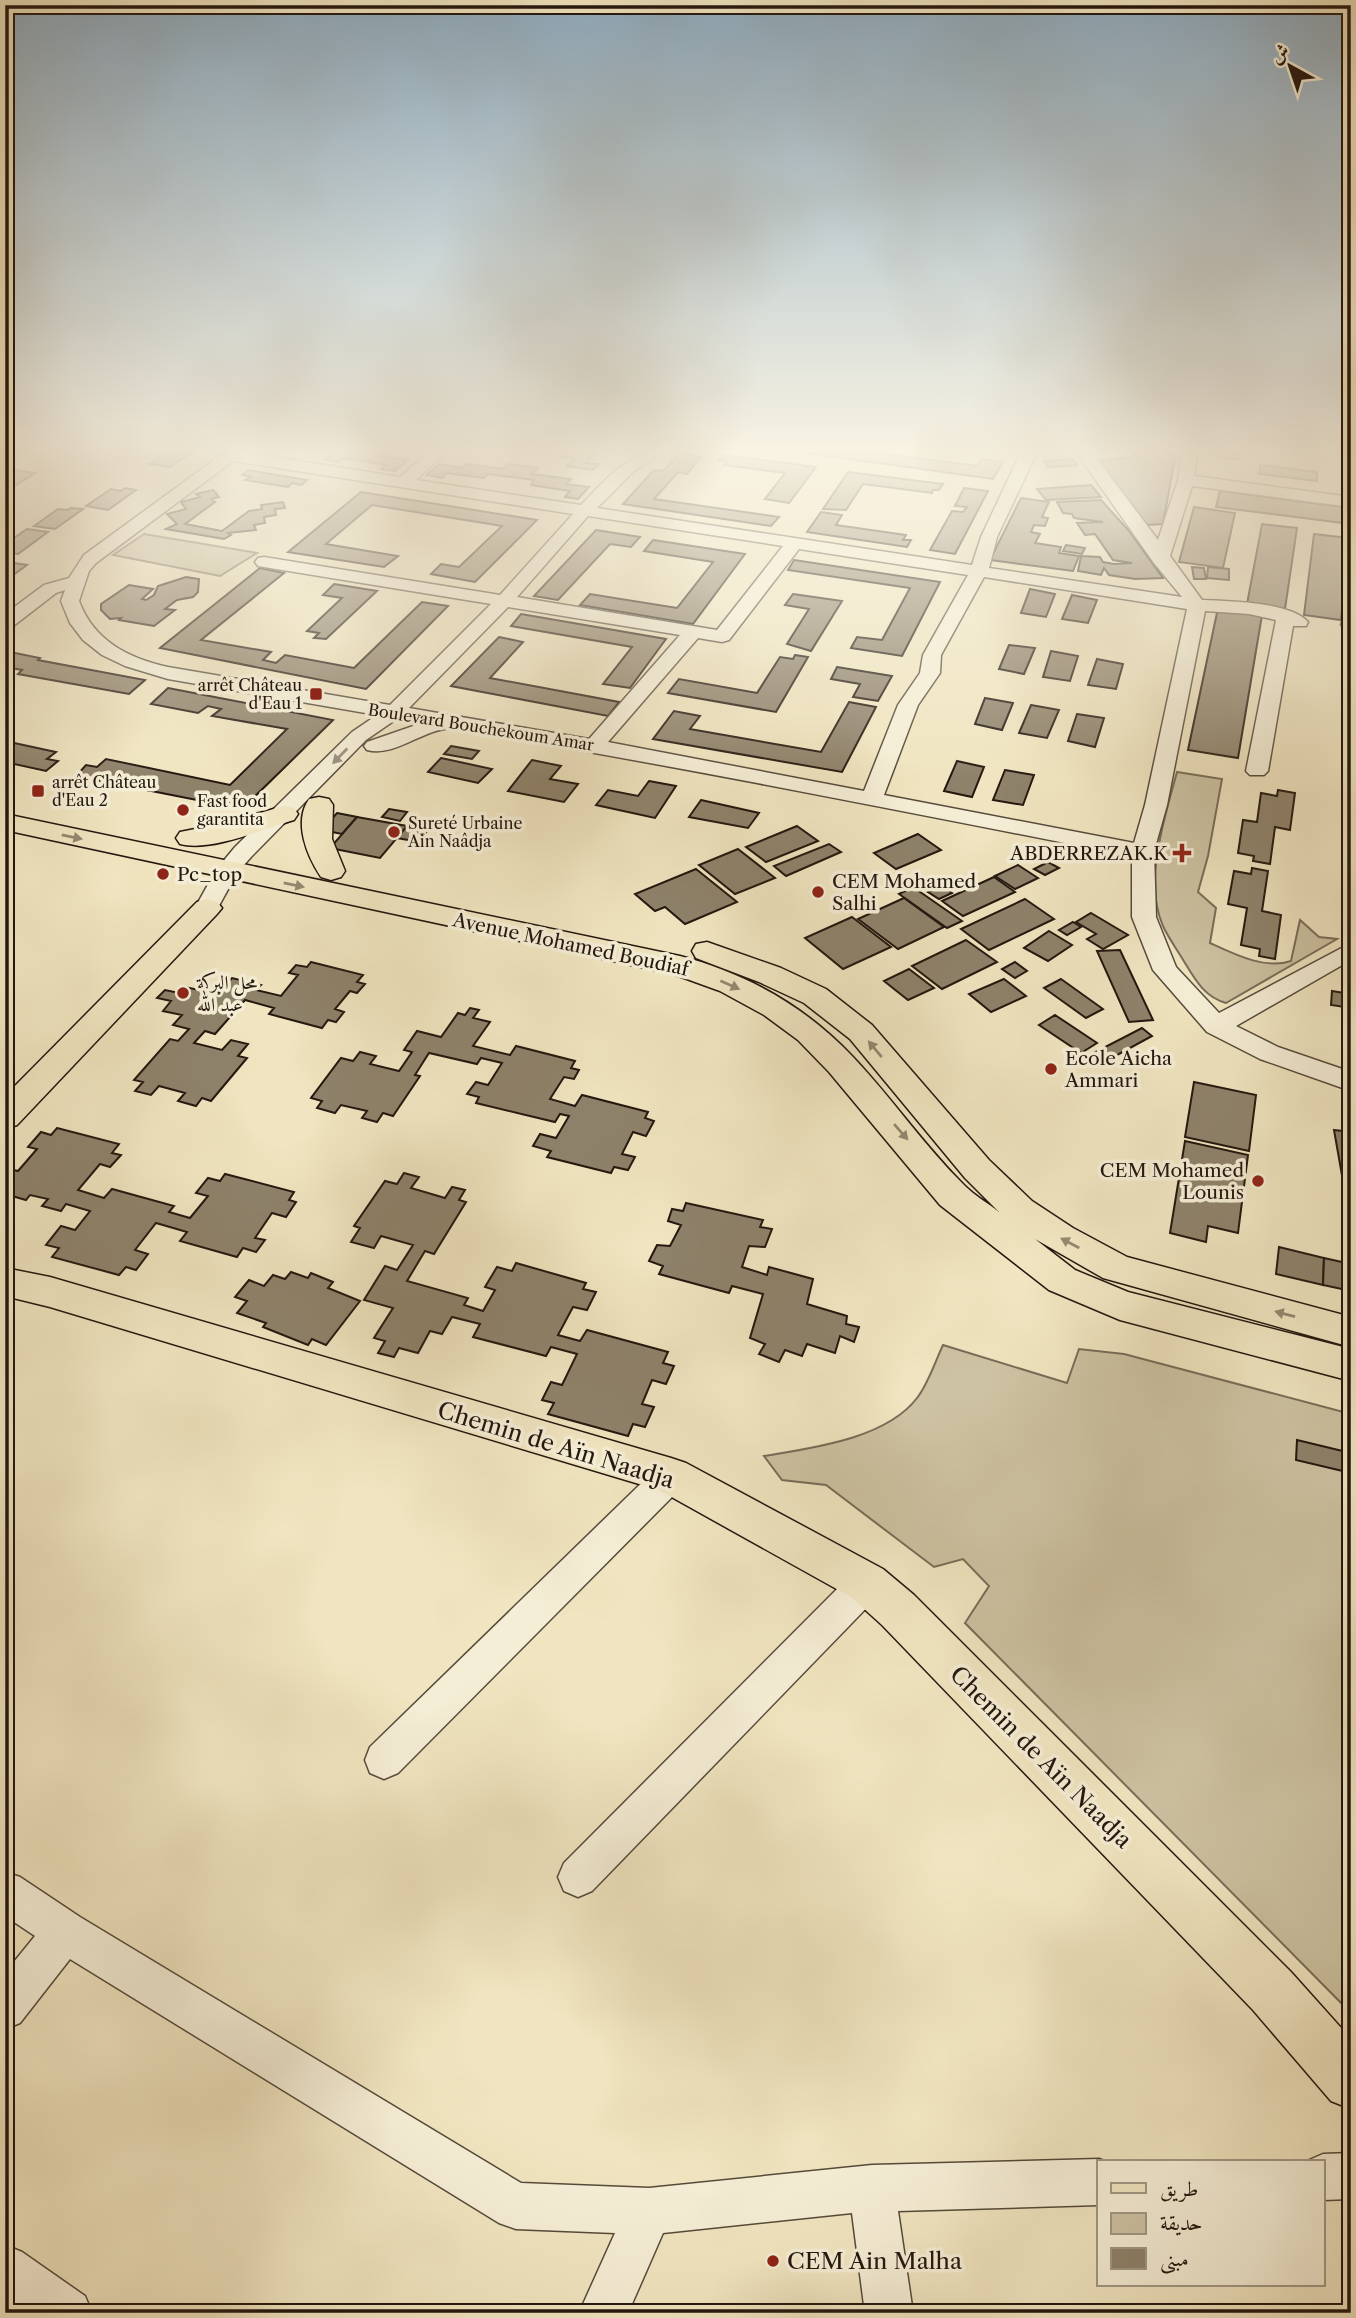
<svg xmlns="http://www.w3.org/2000/svg" width="1356" height="2318" font-family="'Libre Caslon Text',Amiri,serif">
<style>
.green{fill:#cdc2a2;stroke:#786c58;stroke-width:2}
.building{fill:#8e826b;stroke:#23170f;stroke-width:2}
.lines{fill:none;stroke-linecap:round;stroke-linejoin:round}
.minor-casing{stroke:#564a3b;stroke-width:3}
.major-casing{stroke:#23170f;stroke-width:3}
.minor{fill:#f5eed6;fill-rule:evenodd}
.major{fill:#f0e5c0;fill-rule:evenodd}
.oneway{fill:#968d7c}
.oneway2{fill:#948870}
.poi-dot{fill:#8f2418;stroke:#f5eed6;stroke-width:2.5}
.labels{text-anchor:middle;stroke-width:7;stroke-linejoin:round;paint-order:stroke}
.far-poi-label{font-size:16px;fill:#23170f;stroke:#f5eed6;text-anchor:start}
.far-street-label{font-size:16px;fill:#23170f;stroke:#f5eed6}
.poi-label{font-size:19px;fill:#23170f;stroke:#f5eed6;text-anchor:start}
.street-label{font-size:19px;fill:#23170f;stroke:#f5eed6}
.near-street-label{font-size:23px;fill:#23170f;stroke:#f5eed6}
.near-poi-label{font-size:23px;fill:#23170f;stroke:#f5eed6;text-anchor:start}
</style>
<rect width="100%" height="100%" fill="#f0e5c0"/>
<filter id="stains"><feTurbulence type="fractalNoise" baseFrequency=".00286" numOctaves="4"/><feColorMatrix values="0 0 0 0 .2 0 0 0 0 .09 0 0 0 0 .02 0 0 0 .5 -.17"/></filter>
<radialGradient id="worn" r=".72"><stop offset=".6" stop-color="#630" stop-opacity="0"/><stop offset="1" stop-color="#630" stop-opacity=".3"/></radialGradient>
<g class="green">
<path d="M144,534L257,553L220,576L113,555Z"/>
<path d="M1177,772L1222,779L1208,856L1198,892L1216,908L1210,943C1234,954 1265,970 1291,961L1300,920L1319,937L1337,939L1226,1003C1205,997 1196,981 1185,963C1178,951 1169,939 1163,926C1143,881 1165,817 1177,772Z"/>
<path d="M943,1345L1067,1383L1079,1349L1124,1354L1351,1414V2013L965,1623L989,1586L963,1559L934,1567L826,1485L782,1480L764,1456C811,1448 886,1439 917,1398C928,1384 935,1362 943,1345Z"/>
</g>
<g class="building">
<path d="M169,452H193L170,467L150,464Z"/>
<path d="M336,452H388L392,453L386,457L408,460L395,471L381,469L386,465L343,458L338,462L325,460Z"/>
<path d="M567,452H596L586,463L599,464L593,470L567,466L575,458L562,457Z"/>
<path d="M681,452L701,457L687,474L678,472L654,499L779,517L771,526L623,504L654,470L663,471Z"/>
<path d="M799,452H871L977,466L982,459L1003,462L993,479Z"/>
<path d="M1135,452H1176L1163,524L1145,525L1091,460L1133,458Z"/>
<path d="M1217,452H1240L1238,460L1216,457Z"/>
<path d="M723,455L816,467L789,503L765,499L785,473L724,465L727,461L719,460Z"/>
<path d="M1073,459L1077,465L1048,467L1044,461Z"/>
<path d="M439,464L462,468L466,464L503,469L508,464L538,468L532,474L571,479L566,484L589,487L578,499L565,497L570,491L531,485L534,480L488,474L483,478L447,473L442,478L427,475Z"/>
<path d="M1260,465L1317,472V481L1259,474Z"/>
<path d="M16,470L35,473L5,492V477Z"/>
<path d="M248,470L307,480L301,485L292,483L288,487L245,480L251,477L242,475Z"/>
<path d="M848,472L943,484L939,490H933L932,493L863,484L846,510L823,509Z"/>
<path d="M1091,485L1101,497L1046,500L1037,489Z"/>
<path d="M125,488L136,490L108,510L86,506L111,489L121,491Z"/>
<path d="M964,488L988,491L955,554L930,550L952,511L963,512L967,507L955,506Z"/>
<path d="M213,490L219,497L211,499L215,502L185,524L222,531L249,511L262,509L261,505L283,502L285,508L275,509L276,515L264,517L265,523L254,525L256,530L228,533L231,535L224,539L166,529L177,524L167,514L186,509L181,502L200,497L196,494Z"/>
<path d="M1220,491L1351,508V524L1216,507Z"/>
<path d="M361,492L537,520L475,582L431,574L441,564L459,567L502,526L372,505L326,544L398,556L384,567L288,552Z"/>
<path d="M1021,498L1049,502L1042,517L1048,518L1045,526L1034,525L1031,532L1040,534L1035,543L1061,547L1059,553L1079,556L1073,571L990,560Z"/>
<path d="M1101,500L1129,531L1163,578L1135,579L1109,575L1104,568L1101,575L1078,571L1081,556L1100,557L1103,562L1114,564L1132,563L1113,560L1095,534L1085,535L1077,523L1103,522L1074,518L1072,514L1063,513L1057,502Z"/>
<path d="M1194,507L1235,513L1223,568L1179,562Z"/>
<path d="M71,508L83,509L55,529L34,526L58,509L67,510Z"/>
<path d="M821,512L842,515L836,525L906,535L903,540H911L907,547L807,532Z"/>
<path d="M1262,524L1297,528L1285,609L1247,604Z"/>
<path d="M27,529L48,532L18,554L5,552L9,549L5,548V544Z"/>
<path d="M596,530L640,537L631,547L610,544L558,600L534,596Z"/>
<path d="M1314,534L1348,538L1341,620L1304,615Z"/>
<path d="M653,540L745,554L693,624L580,605L590,594L677,608L713,562L644,551Z"/>
<path d="M1066,545L1085,548L1082,554L1063,551Z"/>
<path d="M794,560L940,582L902,656L851,648L857,637L882,640L910,588L788,570Z"/>
<path d="M7,562L27,565L5,581Z"/>
<path d="M1192,567L1204,568L1206,579H1194Z"/>
<path d="M1208,567L1229,569V580L1207,578Z"/>
<path d="M260,568L284,573L201,640L271,652L263,660L276,663L285,655L354,668L422,602L448,606L366,689L160,648Z"/>
<path d="M186,577L199,579L198,592L193,597L177,600L165,609L175,610L154,626L119,620L121,618L110,619L101,610V604L129,585L153,589L142,599L146,600L154,595L158,586Z"/>
<path d="M334,584L377,591L326,639L314,638L319,633L307,631L342,598L323,595Z"/>
<path d="M1030,589L1055,594L1046,617L1021,613Z"/>
<path d="M793,594L842,601L811,651L787,644L809,609L785,605Z"/>
<path d="M1072,595L1097,600L1088,623L1062,619Z"/>
<path d="M1218,608L1262,615L1238,758L1188,750Z"/>
<path d="M521,614L666,639L630,688L603,684L632,647L511,626Z"/>
<path d="M499,637L523,642L490,678L619,702L608,716L451,686Z"/>
<path d="M1009,645L1035,648L1024,674L999,669Z"/>
<path d="M5,651L40,658L38,660L145,680L129,694L18,674L22,670L5,667Z"/>
<path d="M1051,651L1078,656L1070,681L1043,677Z"/>
<path d="M795,655L808,657L776,712L668,693L679,679L757,693L780,657L793,659Z"/>
<path d="M1097,659L1123,664L1116,689L1088,685Z"/>
<path d="M837,667L892,676L878,701L853,697L860,684L831,679Z"/>
<path d="M168,688L333,720L242,809L76,776L86,765L97,767L106,759L230,785L287,729L212,716L221,709L208,706L198,713L151,704Z"/>
<path d="M985,698L1013,703L1002,730L975,724Z"/>
<path d="M849,702L876,707L842,772L653,739L674,711L700,716L690,729L821,752Z"/>
<path d="M1031,705L1059,710L1047,738L1019,733Z"/>
<path d="M1077,714L1104,718L1095,747L1068,741Z"/>
<path d="M5,741L56,752L47,759L58,761L46,771L5,762Z"/>
<path d="M451,746L479,751L472,759L444,754Z"/>
<path d="M441,758L492,769L478,783L428,772Z"/>
<path d="M532,760L561,766L550,779L578,784L564,802L508,791Z"/>
<path d="M957,761L984,767L972,797L944,791Z"/>
<path d="M1005,770L1034,775L1023,805L993,800Z"/>
<path d="M649,781L676,786L655,818L596,805L608,790L638,796Z"/>
<path d="M1278,790L1295,793L1290,830L1275,827L1270,864L1253,861L1254,856L1238,853L1243,820L1257,822L1261,793L1277,796Z"/>
<path d="M701,800L759,813L748,828L689,817Z"/>
<path d="M389,809L407,812L400,821L382,817Z"/>
<path d="M337,813L357,817L342,834L322,830Z"/>
<path d="M357,817L407,826L380,858L330,848Z"/>
<path d="M407,826L428,830L419,842L397,838Z"/>
<path d="M797,826L818,841L766,862L746,847Z"/>
<path d="M918,834L941,850L896,869L874,853Z"/>
<path d="M829,844L841,852L786,876L774,866Z"/>
<path d="M738,849L775,878L735,894L699,865Z"/>
<path d="M1048,862L1059,868L1045,875L1034,869Z"/>
<path d="M1018,865L1038,878L1015,889L995,876Z"/>
<path d="M1252,868L1268,871L1262,911L1281,915L1275,959L1259,956L1260,949L1241,945L1247,908L1228,904L1234,871L1251,874Z"/>
<path d="M696,869L737,902L685,924L665,907L655,911L635,894Z"/>
<path d="M994,877L1015,892L963,916L942,901Z"/>
<path d="M941,885L952,893L939,899L928,892Z"/>
<path d="M913,887L962,921L947,928L899,894Z"/>
<path d="M904,898L944,927L898,949L858,919Z"/>
<path d="M1025,899L1054,919L989,950L961,929Z"/>
<path d="M1091,913L1128,935L1103,949L1087,939L1096,934L1076,922Z"/>
<path d="M852,917L891,947L843,969L805,938Z"/>
<path d="M1073,922L1081,927L1067,935L1059,930Z"/>
<path d="M1049,931L1072,945L1048,961L1024,948Z"/>
<path d="M966,940L997,962L942,989L912,966Z"/>
<path d="M1120,950L1153,1020L1129,1022L1097,951Z"/>
<path d="M311,962L363,975L357,982L365,984L357,993L350,991L335,1009L344,1012L336,1022L328,1020L322,1028L269,1014L274,1008L245,1000L215,1034L205,1031L194,1043L222,1050L231,1040L248,1044L238,1056L247,1058L211,1101L202,1098L196,1106L178,1101L185,1093L159,1086L151,1095L135,1091L143,1082L134,1080L170,1039L178,1041L189,1029L173,1025L182,1015L163,1011L171,1001L157,998L165,990L179,993L185,987L218,994L232,978L261,985L256,990L281,996L298,975L289,973L296,965L307,967Z"/>
<path d="M1015,962L1027,971L1015,978L1002,969Z"/>
<path d="M909,969L934,988L908,1000L884,981Z"/>
<path d="M1004,979L1026,996L991,1012L969,994Z"/>
<path d="M1061,979L1103,1009L1086,1018L1044,988Z"/>
<path d="M1332,991L1351,994V1017L1345,1016V1007L1331,1005Z"/>
<path d="M470,1008L479,1010L473,1018L490,1022L473,1046L510,1055L516,1046L575,1061L571,1068L579,1070L574,1079L564,1077L550,1099L575,1106L582,1095L648,1112L645,1118L654,1121L646,1136L633,1132L622,1154L635,1157L628,1170L614,1167L611,1173L547,1157L551,1151L533,1146L540,1134L556,1138L569,1116L560,1114L555,1122L476,1103L479,1097L467,1094L476,1082L488,1085L502,1063L481,1058L477,1064L429,1053L415,1075L420,1076L393,1116L383,1113L377,1122L362,1118L367,1111L341,1105L335,1113L317,1108L322,1101L311,1098L341,1058L353,1061L360,1052L376,1056L370,1064L399,1071L412,1052L404,1050L417,1031L441,1037L458,1013L465,1015Z"/>
<path d="M1055,1015L1097,1043L1081,1053L1039,1025Z"/>
<path d="M1142,1028L1152,1036L1099,1065L1084,1058Z"/>
<path d="M1194,1082L1256,1095L1249,1151L1185,1137Z"/>
<path d="M57,1128L119,1144L112,1153L121,1155L110,1167L100,1164L78,1190L104,1198L112,1189L174,1206L169,1212L190,1218L208,1196L196,1193L208,1178L220,1181L225,1174L294,1192L289,1200L296,1202L286,1217L272,1213L255,1238L265,1240L256,1252L243,1248L237,1257L180,1241L187,1232L156,1223L135,1250L148,1254L136,1270L126,1267L119,1275L52,1257L59,1248L46,1245L61,1226L75,1230L90,1211L66,1204L61,1211L42,1206L48,1199L30,1195L26,1200L5,1194V1170L7,1168L18,1171L37,1149L28,1147L41,1132L51,1135Z"/>
<path d="M1334,1130L1351,1132V1204H1347Z"/>
<path d="M1185,1141L1248,1155L1238,1233L1208,1226L1206,1242L1170,1233Z"/>
<path d="M404,1173L419,1177L411,1188L445,1198L452,1187L465,1190L459,1200L466,1202L434,1254L425,1251L407,1281L468,1298L464,1305L483,1311L495,1290L485,1287L497,1267L512,1271L516,1263L586,1283L583,1289L596,1292L587,1310L573,1307L558,1335L580,1341L587,1330L668,1352L663,1363L674,1366L666,1384L652,1380L642,1404L654,1407L645,1427L633,1424L628,1436L548,1414L554,1403L542,1400L551,1382L562,1385L577,1354L551,1347L546,1356L473,1337L480,1324L452,1317L442,1334L430,1331L418,1353L399,1348L394,1357L378,1353L385,1341L374,1338L393,1308L364,1300L385,1266L397,1270L413,1245L381,1236L374,1248L351,1242L360,1228L354,1226L385,1181L397,1184Z"/>
<path d="M686,1203L763,1220L760,1227L772,1229L765,1247L749,1246L742,1267L767,1275L769,1267L813,1279L807,1304L847,1316L846,1324L859,1327L854,1342L840,1336L835,1353L807,1344L802,1356L785,1350L779,1362L759,1354L765,1344L750,1338L763,1294L732,1286L729,1293L659,1274L663,1266L649,1261L657,1245L670,1246L681,1225L668,1221L672,1209L683,1211Z"/>
<path d="M1279,1247L1324,1258L1323,1285L1276,1274Z"/>
<path d="M1324,1258L1351,1264V1291L1323,1285Z"/>
<path d="M291,1272L308,1278L311,1273L333,1282L328,1288L360,1301L326,1345L312,1339L308,1345L263,1327L266,1323L237,1313L247,1301L235,1297L249,1280L264,1286L273,1275L285,1279Z"/>
<path d="M1297,1440L1351,1453V1473L1296,1460Z"/>
</g>
<g class="lines">
<defs>
<g id="minor">
<path d="M225,452H243L400,477L429,452H446L416,480L581,505C606,480 626,452 664,452L633,472L597,508L972,565L981,537L1021,452H1037L997,537L989,568L1182,597L1154,563L1081,459L1072,452H1130L1122,457L1097,459L1158,540L1178,480L1182,452H1198L1194,476L1351,497V507L1192,486L1170,556L1202,600C1228,601 1292,602 1308,622L1306,626H1293L1268,771L1264,775H1250L1246,771L1276,620L1249,614L1205,611L1167,805L1154,851L1156,917L1176,967L1219,1013L1351,943V960L1236,1026L1278,1047L1351,1072V1091L1260,1059L1207,1032L1153,970L1132,917V856C907,812 683,767 457,729C428,724 397,758 367,750L364,746L367,742L422,723L398,718L366,740L251,857L237,873L215,913H199L195,908L216,870L235,847L352,732L377,715L168,679L125,666L102,655L83,640L70,623L61,601L65,590L56,593L12,627L5,628V614L44,585L69,578L84,555ZM233,461L573,514L500,595L264,557L258,558L255,562L258,566L264,567L491,604L390,705L168,667C128,658 94,641 79,601L89,571L96,563ZM588,516L783,546L717,630L517,597ZM799,549L968,575L923,655L920,673L898,705L864,791L608,742L698,638L722,642L729,640ZM984,577L1187,609L1145,805L1134,843L884,795L918,705L940,673L941,655ZM508,607L680,635L589,739L409,708Z"/>
<path d="M1351,612V630L1350,631L1341,625L1345,613Z"/>
<path d="M671,1462L683,1466L688,1476L683,1486L398,1773L384,1779L370,1773L365,1760L370,1747L659,1466Z"/>
<path d="M867,1567L880,1572L885,1583L880,1594L592,1891L578,1897L564,1891L558,1877L564,1863L854,1572Z"/>
<path d="M5,1872L20,1877L80,1917L521,2183L649,2188L872,2165L1099,2159L1107,2162H1099V2205L898,2211L913,2313H865L852,2213L663,2233L628,2313H579L615,2233L516,2229L499,2223L70,1959L20,2023L5,2029V1973L35,1936L5,1916Z"/>
<path d="M1351,2153V2199L1323,2200V2162L1307,2161L1323,2154Z"/>
<path d="M5,2245L22,2252L85,2296L92,2313H26L5,2298Z"/>
</g>
<g id="major">
<path d="M5,452H20L17,456L5,460Z"/>
<path d="M319,797L329,799L333,805L332,839L345,871L341,877L331,880L321,877C307,856 293,822 309,799Z"/>
<path d="M284,806L294,808L298,814L294,820C263,829 211,852 180,844L176,838L180,832L225,823Z"/>
<path d="M5,814L680,956C746,973 806,1007 853,1057C892,1098 924,1146 965,1186C975,1196 988,1203 999,1212L965,1178L850,1039L804,1003L759,982L696,958L692,951L696,944L707,942L781,968L826,989L872,1025L989,1160L1032,1201L1073,1228L1127,1257L1351,1317V1347L1103,1278L1035,1239L1075,1270L1128,1292L1351,1349V1381L1120,1320L1049,1290L940,1205L829,1072L798,1040L764,1015L720,991L673,974L5,830Z"/>
<path d="M207,899L217,902L222,908L217,914L17,1125L5,1129V1096L197,902Z"/>
<path d="M5,1268L50,1277L671,1458L686,1463L883,1569L914,1595L1291,1972L1351,2039V2109L1331,2101L1253,2010L882,1625L851,1597L659,1490L50,1307L5,1296Z"/>
</g>
</defs>
<use href="#minor" class="minor-casing"/>
<use href="#major" class="major-casing"/>
<use href="#minor" class="minor"/>
<use href="#major" class="major"/>
</g>
<defs><path id="oneway-solid" d="M-6-.8H1V-3.2L6.5 0L1 3.2V.8H-6Z" transform="scale(1.75)"/></defs>
<use class="oneway" href="#oneway-solid" transform="translate(340 756) rotate(134)"/>
<g class="oneway2">
<use href="#oneway-solid" transform="translate(72 837) rotate(12)"/>
<use href="#oneway-solid" transform="translate(294 885) rotate(12)"/>
<use href="#oneway-solid" transform="translate(730 985) rotate(24)"/>
<use href="#oneway-solid" transform="translate(875 1049) rotate(-130)"/>
<use href="#oneway-solid" transform="translate(901 1132) rotate(49)"/>
<use href="#oneway-solid" transform="translate(1070 1243) rotate(-152)"/>
<use href="#oneway-solid" transform="translate(1285 1314) rotate(-165)"/>
</g>
<linearGradient id="sky" x2="0" y2="1"><stop stop-color="#8facc0"/><stop offset="0.58" stop-color="#f8f3e3"/><stop offset="1" stop-color="#f8f3e3" stop-opacity="0"/></linearGradient>
<rect width="1356" height="777" fill="url(#sky)"/>
<g class="poi-dot">
<rect x="309" y="687" width="14" height="14" rx="3.5"/>
<rect x="31" y="784" width="14" height="14" rx="3.5"/>
<circle cx="183" cy="810" r="7"/>
<circle cx="394" cy="832" r="7"/>
<path d="M1178.5 842.5h7v7h7v7h-7v7h-7v-7h-7v-7h7z"/>
<circle cx="163" cy="874" r="7"/>
<circle cx="818" cy="892" r="7"/>
<circle cx="183" cy="993" r="7"/>
<circle cx="1051" cy="1069" r="7"/>
<circle cx="1258" cy="1181" r="7"/>
<circle cx="773" cy="2261" r="7"/>
</g>
<g class="labels">
<g class="far-poi-label">
<text x="302" y="691" text-anchor="end">arrêt Château<tspan x="302" dy="18">d'Eau 1</tspan></text>
<text x="52" y="788">arrêt Château<tspan x="52" dy="18">d'Eau 2</tspan></text>
<text x="197" y="807">Fast food<tspan x="197" dy="18">garantita</tspan></text>
<text x="408" y="829">Sureté Urbaine<tspan x="408" dy="18">Ain Naâdja</tspan></text>
</g>
<g class="far-street-label">
<text transform="translate(481 727) rotate(9)" y="6">Boulevard Bouchekoum Amar</text>
</g>
<g class="poi-label">
<text x="1168" y="860" text-anchor="end">ABDERREZAK.K</text>
<text x="177" y="881">Pc_top</text>
<text x="832" y="888">CEM Mohamed<tspan x="832" dy="22">Salhi</tspan></text>
<text x="197" y="989">محل البركة<tspan x="197" dy="22">عبد الله</tspan></text>
<text x="1065" y="1065">Ecole Aicha<tspan x="1065" dy="22">Ammari</tspan></text>
<text x="1244" y="1177" text-anchor="end">CEM Mohamed<tspan x="1244" dy="22">Lounis</tspan></text>
</g>
<g class="street-label">
<text transform="translate(571 944) rotate(12)" y="7">Avenue Mohamed Boudiaf</text>
</g>
<g class="near-street-label">
<text transform="translate(556 1445) rotate(17)" y="8">Chemin de Aïn Naadja</text>
<text transform="translate(1041 1757) rotate(45)" y="8">Chemin de Aïn Naadja</text>
</g>
<g class="near-poi-label">
<text x="787" y="2269">CEM Ain Malha</text>
</g>
</g>
<rect width="1356" height="2318" fill="none" stroke="#f0e5c0" stroke-width="28"/>
<rect x="7" y="7" width="1342" height="2304" fill="none" stroke="#23170f" stroke-width="3.5"/>
<rect x="14" y="14" width="1328" height="2290" fill="none" stroke="#23170f" stroke-width="2"/>
<rect x="1097" y="2160" width="228" height="126" fill="#f5eed6" stroke="#a19886" stroke-width="2"/>
<rect x="1111" y="2183" width="35" height="10" fill="#f0e5c0" stroke="#a19886" stroke-width="2"/>
<text x="1160" y="2196" font-size="21" fill="#23170f">طريق</text>
<rect x="1111" y="2213" width="35" height="21" fill="#cdc2a2" stroke="#a19886" stroke-width="2"/>
<text x="1160" y="2230" font-size="21" fill="#23170f">حديقة</text>
<rect x="1111" y="2248" width="35" height="21" fill="#8e826b" stroke="#a19886" stroke-width="2"/>
<text x="1160" y="2266" font-size="21" fill="#23170f">مبنى</text>
<g transform="translate(1290 66) rotate(320)" stroke="#f5eed6" stroke-width="5" paint-order="stroke">
<path d="M0-5L12 26L0 18L-12 26Z" fill="#23170f"/>
<text y="-10" font-size="19" font-weight="bold" text-anchor="middle" fill="#23170f">ش</text>
</g>
<rect width="100%" height="100%" filter="url(#stains)"/>
<rect width="100%" height="100%" fill="url(#worn)"/>
</svg>
